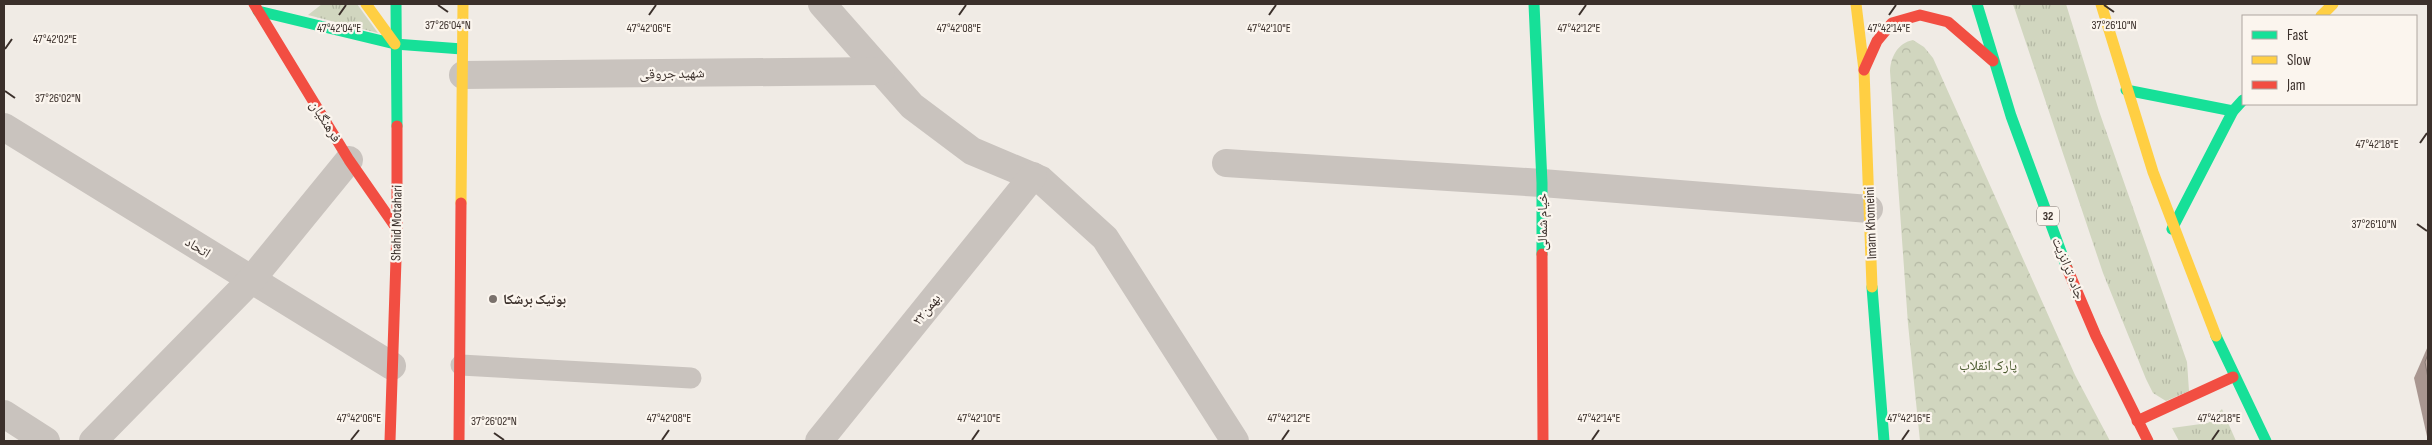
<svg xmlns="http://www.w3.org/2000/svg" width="2432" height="445" font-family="'Sofia Sans Condensed','Noto Naskh Arabic',sans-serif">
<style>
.grass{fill:url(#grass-tufts)}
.forest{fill:url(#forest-crowns)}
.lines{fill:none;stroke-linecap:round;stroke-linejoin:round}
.lane{stroke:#c9c3be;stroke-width:21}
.street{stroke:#c9c3be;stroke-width:28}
.fast{stroke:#16e098;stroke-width:11}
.slow{stroke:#ffcf43;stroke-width:11}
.jam{stroke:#f24e42;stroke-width:11}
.wall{fill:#a89690}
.building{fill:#c3afa7;stroke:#887a75}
.ticks{fill:none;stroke:#3b302b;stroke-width:2}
.poi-dot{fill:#7a716c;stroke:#fbf5ee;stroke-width:2}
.labels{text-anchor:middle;stroke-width:4.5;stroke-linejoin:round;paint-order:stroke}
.shield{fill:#fbf5ee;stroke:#756b66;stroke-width:1}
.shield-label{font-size:12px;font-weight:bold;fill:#3b302b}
.street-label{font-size:14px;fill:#3b302b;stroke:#fbf5ee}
.poi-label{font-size:14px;font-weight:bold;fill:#3b302b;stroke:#fbf5ee;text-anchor:start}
.park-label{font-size:14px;fill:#4a5a2e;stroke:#fbf5ee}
.ticks-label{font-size:12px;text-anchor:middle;fill:#3b302b;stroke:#fbf5ee;stroke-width:4.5;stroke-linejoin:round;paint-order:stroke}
</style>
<defs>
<pattern id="grass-tufts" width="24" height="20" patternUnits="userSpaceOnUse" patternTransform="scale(1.25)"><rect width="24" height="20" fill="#d1d6bf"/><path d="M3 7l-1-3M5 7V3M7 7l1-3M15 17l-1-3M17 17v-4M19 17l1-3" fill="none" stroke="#b4b8a4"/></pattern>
<pattern id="forest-crowns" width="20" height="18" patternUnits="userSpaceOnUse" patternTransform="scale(1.25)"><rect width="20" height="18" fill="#d1d6bf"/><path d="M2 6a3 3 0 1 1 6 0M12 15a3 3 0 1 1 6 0" fill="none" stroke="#b4b8a4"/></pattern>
</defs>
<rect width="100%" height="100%" fill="#f0ebe5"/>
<g class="grass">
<path d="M322,4H357L378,33L308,15Z"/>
<path d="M2013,4H2066L2099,111L2187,362L2189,391L2166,401L2153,393L2146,379L2103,273Z"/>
<path d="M2222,409L2236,441H2179L2172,428L2208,423Z"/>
</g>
<path class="forest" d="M1913,40L1924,47L1933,58L2075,375L2110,441H1920L1908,324L1890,71C1891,56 1898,43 1913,40Z"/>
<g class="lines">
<path class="lane" d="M461,365L691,378"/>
<g class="street">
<path d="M822,4L912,106L972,151L1041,180L1105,238L1235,441"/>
<path d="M463,75L881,71"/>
<path d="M4,127L392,366"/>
<path d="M1226,163L1542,183L1869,209"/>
<path d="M4,414L46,441"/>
<path d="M93,441L251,280L349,160"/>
<path d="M819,441L1033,176"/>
</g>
<g class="fast">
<path d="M396,4L397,126"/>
<path d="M1534,4L1542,183V254"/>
<path d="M1977,4L2011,116L2067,268"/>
<path d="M258,11L395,44L462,49"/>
<path d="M2126,90L2233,111"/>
<path d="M2172,229L2233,111L2243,100"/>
<path d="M1872,287L1884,441"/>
<path d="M2216,336L2266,441"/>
</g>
<g class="slow">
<path d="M366,4L395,44"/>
<path d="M1856,4L1864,70L1872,287"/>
<path d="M2101,4L2153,172L2216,336"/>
<path d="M2321,16L2333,4"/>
<path d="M461,203L463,4"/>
</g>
<g class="jam">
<path d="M254,4L349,160L397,229"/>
<path d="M1864,70L1877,41L1892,23L1920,15L1948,22L1993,61"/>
<path d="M1542,254L1543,441"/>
<path d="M2067,268L2096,336L2148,441"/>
<path d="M2137,421L2233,377"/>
<path d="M390,441L397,229V126"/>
<path d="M459,441L461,203"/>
</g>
</g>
<path class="wall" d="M2428,346V441L2414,378Z"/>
<path class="building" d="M2428,354V378L2425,362Z"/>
<path class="ticks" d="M438,5L448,12M2104,5L2114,12M339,15L346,5M649,15L656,5M959,15L966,5M1269,15L1276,5M1579,15L1586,5M1889,15L1896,5M5,49L12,39M5,91L15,98M2420,143L2427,133M2417,224L2427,231M494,433L504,440M351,440L359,430M662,440L669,430M972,440L979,430M1282,440L1289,430M1592,440L1599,430M1902,440L1909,430M2212,440L2219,430"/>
<circle class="poi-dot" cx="493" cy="299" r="5"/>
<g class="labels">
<rect class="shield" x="2037" y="206.5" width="22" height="19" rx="4"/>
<g class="shield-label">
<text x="2048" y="220">32</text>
</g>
<g class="street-label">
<text transform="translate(672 73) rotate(-1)" y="5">شهید جروقی</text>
<text transform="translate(326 121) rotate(58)" y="5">فرهنگیان</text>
<text transform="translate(1542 222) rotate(-90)" y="5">خیام شمالی</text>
<text transform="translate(396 223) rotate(-89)" y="5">Shahid Motahari</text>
<text transform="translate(1870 223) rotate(-92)" y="5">Imam Khomeini</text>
<text transform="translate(198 247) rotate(32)" y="5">اتحاد</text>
<text transform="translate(2069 268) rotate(68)" y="5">جاده ترانزیت</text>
<text transform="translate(926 309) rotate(-51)" y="5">۲۲بهمن</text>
</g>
<g class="poi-label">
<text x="503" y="304">بوتیک برشکا</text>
</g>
<g class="park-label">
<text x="1988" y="370">پارک انقلاب</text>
</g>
</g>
<g class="ticks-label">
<text x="448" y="29">37°26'04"N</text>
<text x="2114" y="29">37°26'10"N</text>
<text x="339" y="32">47°42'04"E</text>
<text x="649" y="32">47°42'06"E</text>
<text x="959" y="32">47°42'08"E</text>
<text x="1269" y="32">47°42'10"E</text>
<text x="1579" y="32">47°42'12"E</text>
<text x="1889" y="32">47°42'14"E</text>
<text x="55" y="43">47°42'02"E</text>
<text x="58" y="102">37°26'02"N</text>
<text x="2377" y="148">47°42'18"E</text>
<text x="2374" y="228">37°26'10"N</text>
<text x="359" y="422">47°42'06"E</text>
<text x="669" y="422">47°42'08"E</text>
<text x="979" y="422">47°42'10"E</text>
<text x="1289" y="422">47°42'12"E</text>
<text x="1599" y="422">47°42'14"E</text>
<text x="1909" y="422">47°42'16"E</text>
<text x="2219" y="422">47°42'18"E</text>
<text x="494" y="425">37°26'02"N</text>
</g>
<rect width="2432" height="445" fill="none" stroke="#3b302b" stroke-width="10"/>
<rect x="2242" y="15" width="175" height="90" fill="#fbf5ee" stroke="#aea6a0"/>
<rect x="2252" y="31" width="25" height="8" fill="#16e098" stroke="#aea6a0"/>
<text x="2287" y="40" font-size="15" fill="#3b302b">Fast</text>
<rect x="2252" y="56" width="25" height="8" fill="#ffcf43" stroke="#aea6a0"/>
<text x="2287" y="65" font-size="15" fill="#3b302b">Slow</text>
<rect x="2252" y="81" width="25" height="8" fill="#f24e42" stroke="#aea6a0"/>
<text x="2287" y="90" font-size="15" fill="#3b302b">Jam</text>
</svg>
